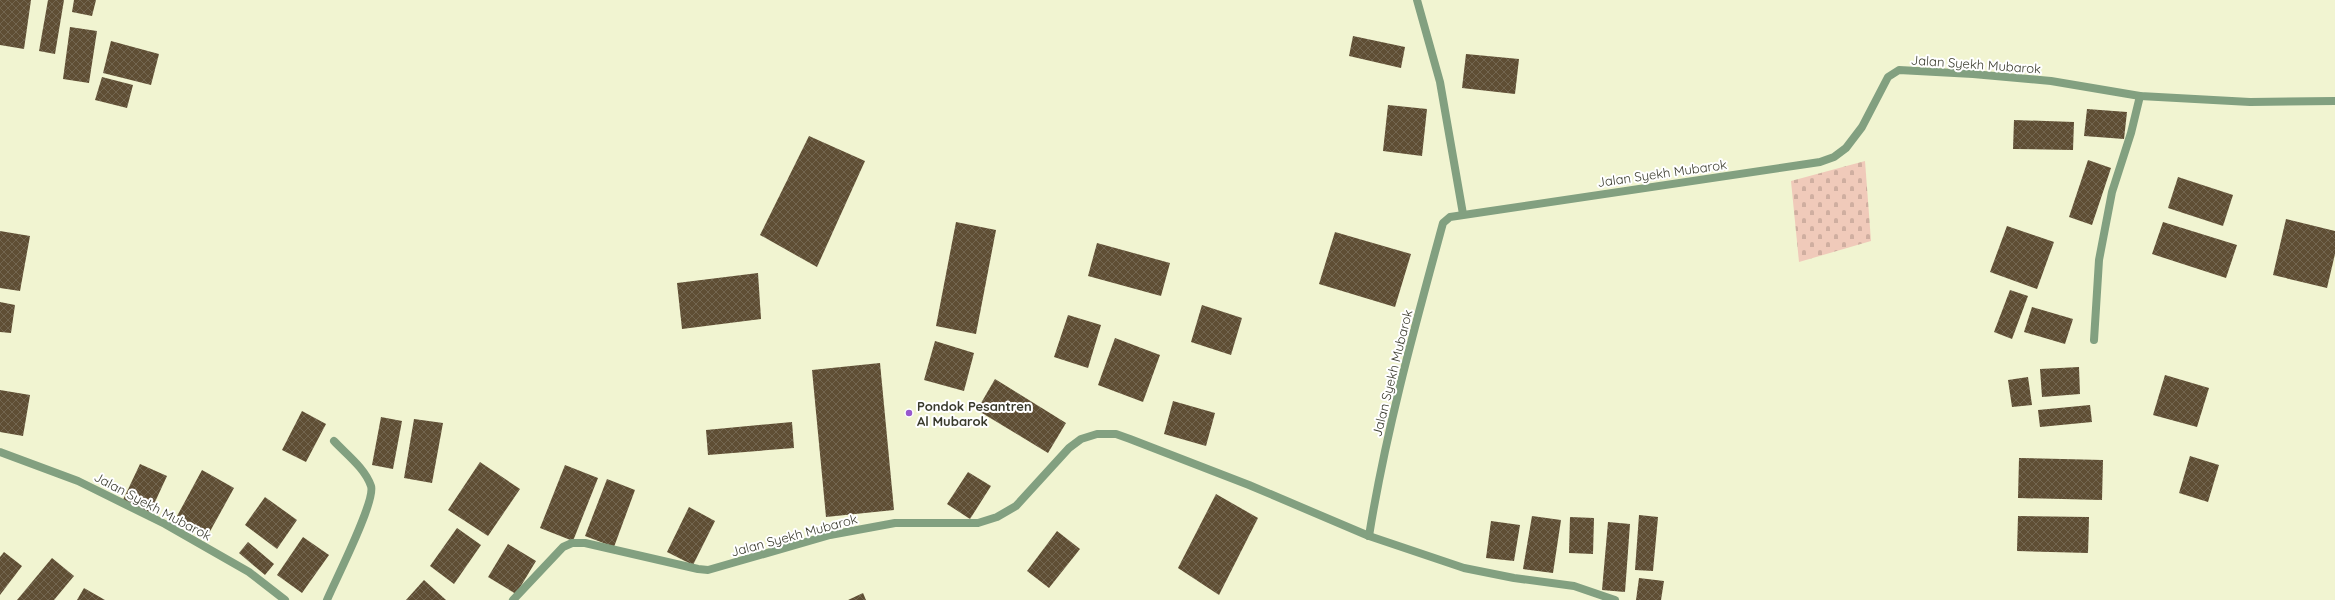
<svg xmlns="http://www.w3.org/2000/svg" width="2335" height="600" font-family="Quicksand,sans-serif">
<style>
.cemetery{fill:url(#cemetery-stones)}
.building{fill:url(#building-cross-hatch)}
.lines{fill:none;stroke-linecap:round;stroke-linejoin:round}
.minor{stroke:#82a080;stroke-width:8}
.poi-dot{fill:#9758ce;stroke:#fff;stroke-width:1.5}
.labels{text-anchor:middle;stroke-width:4;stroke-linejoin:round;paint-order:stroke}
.street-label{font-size:13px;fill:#393a2c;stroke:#fff}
.poi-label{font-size:13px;font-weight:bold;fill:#393a2c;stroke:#fff;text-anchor:start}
</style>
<defs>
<pattern id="cemetery-stones" width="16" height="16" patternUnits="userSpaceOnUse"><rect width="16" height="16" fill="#f0caba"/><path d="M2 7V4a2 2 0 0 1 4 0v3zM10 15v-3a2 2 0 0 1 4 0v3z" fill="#cfaea0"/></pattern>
<pattern id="building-cross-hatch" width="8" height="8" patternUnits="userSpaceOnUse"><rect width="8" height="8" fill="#5f4e34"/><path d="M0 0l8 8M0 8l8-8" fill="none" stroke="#736650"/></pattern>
</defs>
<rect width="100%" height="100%" fill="#f1f4d1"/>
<path class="cemetery" d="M1865,161L1871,241L1799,262L1791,181Z"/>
<g class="building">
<path d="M0,0H31L24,49L0,45Z"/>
<path d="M48,0H64L55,54L39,51Z"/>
<path d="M74,0H96L92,16L72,12Z"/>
<path d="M70,27L97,31L89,83L63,79Z"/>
<path d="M1353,36L1405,47L1401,68L1349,56Z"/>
<path d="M111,41L159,54L151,85L103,73Z"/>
<path d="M1466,54L1519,59L1515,94L1462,88Z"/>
<path d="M102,77L133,85L127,108L95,100Z"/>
<path d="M1388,105L1427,109L1422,156L1383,151Z"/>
<path d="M2087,109L2127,112L2124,139L2084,136Z"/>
<path d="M2014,120L2074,122L2073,150L2013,149Z"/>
<path d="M809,136L865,161L817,267L760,235Z"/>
<path d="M2088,160L2111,168L2092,225L2069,217Z"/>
<path d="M2178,177L2233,195L2223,226L2168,208Z"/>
<path d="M2286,219L2335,231V254L2327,288L2273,275Z"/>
<path d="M956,222L996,230L976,334L936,326Z"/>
<path d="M2163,222L2237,245L2226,278L2152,254Z"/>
<path d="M2007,226L2054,242L2037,289L1990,272Z"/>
<path d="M0,231L30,236L20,291L0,288Z"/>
<path d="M1335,232L1411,254L1395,307L1319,284Z"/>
<path d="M1097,243L1170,263L1161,296L1088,276Z"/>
<path d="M758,273L761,319L682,329L677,283Z"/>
<path d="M2010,290L2028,296L2012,339L1994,332Z"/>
<path d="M0,302L15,305L11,333L0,332Z"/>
<path d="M1202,305L1242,318L1231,355L1191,342Z"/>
<path d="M2032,307L2073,319L2065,344L2024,332Z"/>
<path d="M1068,315L1101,325L1088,368L1054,357Z"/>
<path d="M1115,338L1160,355L1143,402L1098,385Z"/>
<path d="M935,341L974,353L964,391L924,380Z"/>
<path d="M880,363L894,510L826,517L812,370Z"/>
<path d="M2079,367L2080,394L2042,397L2040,369Z"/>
<path d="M2165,375L2209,388L2197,427L2153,415Z"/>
<path d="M2028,377L2032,405L2012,407L2008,380Z"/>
<path d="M995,379L1066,423L1048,453L977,410Z"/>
<path d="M0,390L30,395L23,436L0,432Z"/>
<path d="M1173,401L1215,413L1206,446L1164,434Z"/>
<path d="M2090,405L2092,422L2040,427L2038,410Z"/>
<path d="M302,411L326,424L306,462L282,450Z"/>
<path d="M381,417L402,421L393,469L372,465Z"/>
<path d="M414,419L443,423L432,483L404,478Z"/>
<path d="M792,422L794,448L708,455L706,430Z"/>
<path d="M2190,456L2219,465L2208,502L2179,493Z"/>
<path d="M2019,458L2103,460L2102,500L2018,498Z"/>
<path d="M480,462L520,489L488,536L448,510Z"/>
<path d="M140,464L167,476L149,515L122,502Z"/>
<path d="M565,465L598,478L573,541L540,528Z"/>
<path d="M202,470L234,488L208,535L176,518Z"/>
<path d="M968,472L991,486L970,519L947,504Z"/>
<path d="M607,479L635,490L614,547L585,536Z"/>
<path d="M1216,494L1258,518L1219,595L1178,568Z"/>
<path d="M265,497L297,520L277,549L245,525Z"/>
<path d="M689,507L715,521L693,565L667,552Z"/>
<path d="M1639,515L1658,517L1653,571L1635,570Z"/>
<path d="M1532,516L1561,520L1553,573L1523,569Z"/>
<path d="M2018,516L2089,517L2088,553L2017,551Z"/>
<path d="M1570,517L1594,518L1593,554L1569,553Z"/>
<path d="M1491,521L1520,525L1514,561L1486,558Z"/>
<path d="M1608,522L1630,524L1625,592L1602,590Z"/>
<path d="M457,528L481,545L454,584L430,566Z"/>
<path d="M1057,531L1080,549L1049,588L1027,571Z"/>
<path d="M303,537L329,555L302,593L277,575Z"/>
<path d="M248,542L274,564L265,575L239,553Z"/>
<path d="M508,544L536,561L516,594L488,577Z"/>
<path d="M4,552L22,566L0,595V557Z"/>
<path d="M52,558L74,576L54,600H17Z"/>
<path d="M1639,578L1664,581L1661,600H1636Z"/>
<path d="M424,580L446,600H406Z"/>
<path d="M84,588L105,600H77Z"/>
<path d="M863,593L866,600H848Z"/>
</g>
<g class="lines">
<g class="minor">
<path d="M1417,0L1440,82L1463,214"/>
<path d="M2094,340L2099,260L2112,192L2131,133L2140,96"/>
<path d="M0,452L78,481L165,524L249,572L285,600"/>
<path d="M1369,536C1386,430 1415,326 1443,223L1450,217L1820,162L1834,157L1846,148L1862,127L1888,77L1899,70L1973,74L2051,81L2140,96L2250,102L2335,101"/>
<path d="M327,600C335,581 376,501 371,486C365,468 346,454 334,441"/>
<path d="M513,600L563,547L572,543H585L698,569L708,570L830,535L895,523H978L997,517L1016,506L1069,448L1081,439L1097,434H1116L1130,439L1249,485L1369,536L1464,568L1514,578L1574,586L1615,600"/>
</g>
</g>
<circle class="poi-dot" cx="909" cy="413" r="4"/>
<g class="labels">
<g class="street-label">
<text transform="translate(1976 64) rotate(4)" y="5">Jalan Syekh Mubarok</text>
<text transform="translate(1662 173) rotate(-8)" y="5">Jalan Syekh Mubarok</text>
<text transform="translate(1392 373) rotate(-76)" y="5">Jalan Syekh Mubarok</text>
<text transform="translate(153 506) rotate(28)" y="5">Jalan Syekh Mubarok</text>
<text transform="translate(794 535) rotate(-15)" y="5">Jalan Syekh Mubarok</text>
</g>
<g class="poi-label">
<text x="917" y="411">Pondok Pesantren<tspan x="917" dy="15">Al Mubarok</tspan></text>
</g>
</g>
</svg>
